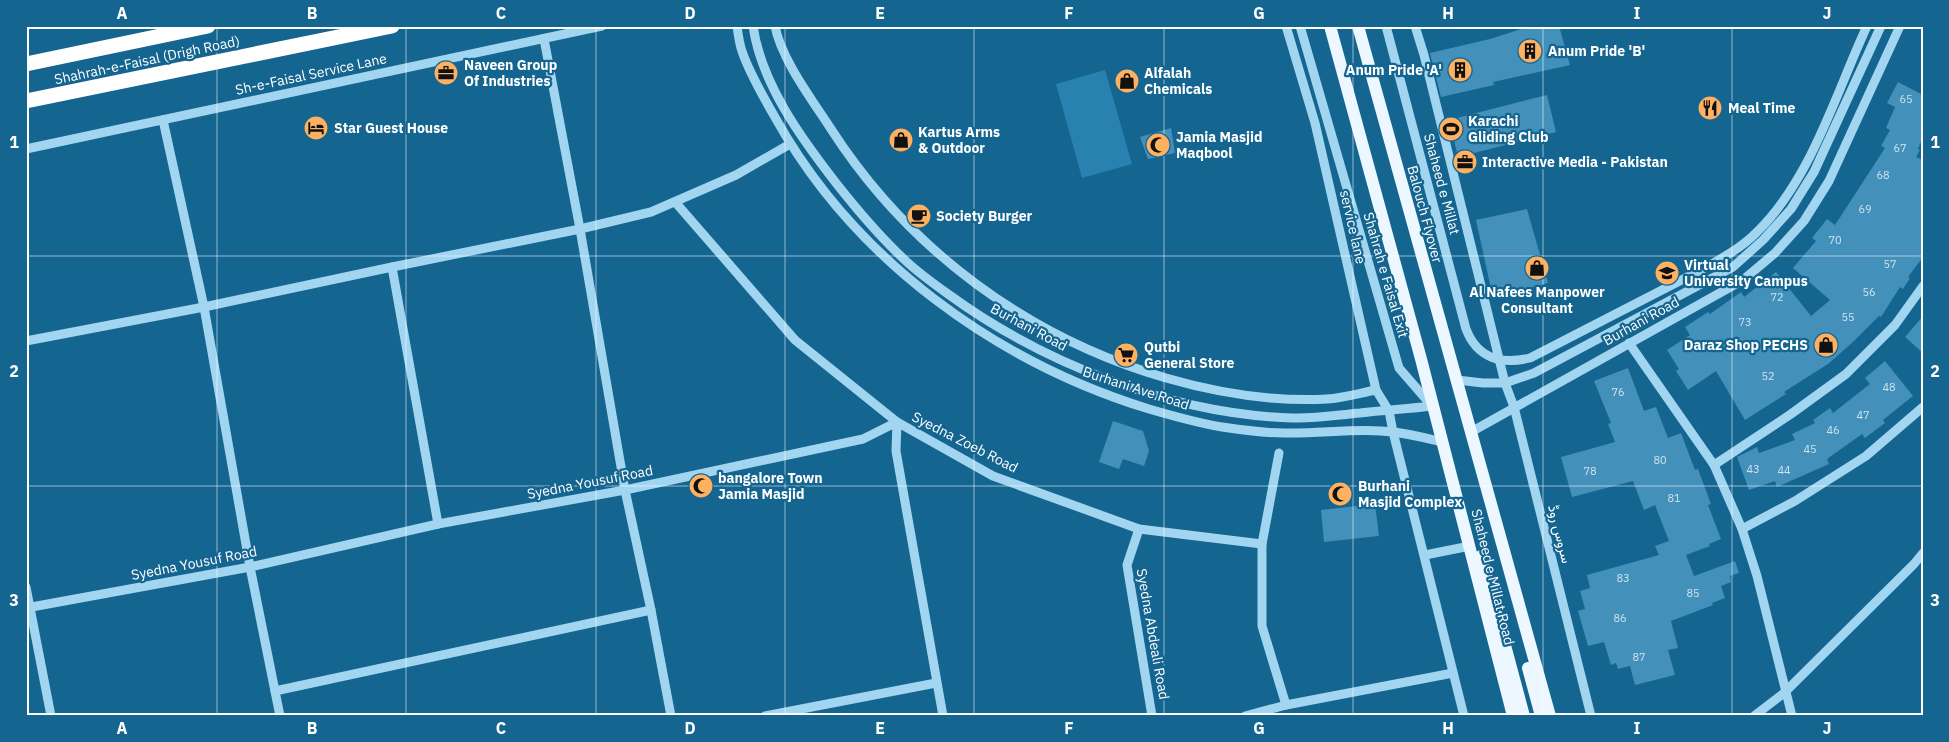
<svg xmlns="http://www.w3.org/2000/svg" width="1949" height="742" font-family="'IBM Plex Sans',Vazirmatn,sans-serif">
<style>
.green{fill:#2881af}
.building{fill:#4391ba}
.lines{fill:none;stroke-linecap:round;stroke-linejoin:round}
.minor{stroke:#a2d6f0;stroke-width:9}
.major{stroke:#ecf7ff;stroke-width:12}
.highway{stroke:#fff;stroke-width:15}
.grid{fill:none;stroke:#fff;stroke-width:1;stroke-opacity:0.55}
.labels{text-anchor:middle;stroke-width:4.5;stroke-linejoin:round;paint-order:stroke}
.number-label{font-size:11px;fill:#d0e4ee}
.poi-label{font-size:14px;font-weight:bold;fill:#fff;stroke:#156591;text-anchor:start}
.street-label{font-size:14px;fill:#fff;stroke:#156591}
.neatline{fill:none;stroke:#fff;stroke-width:2}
.grid-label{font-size:16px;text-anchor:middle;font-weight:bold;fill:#fff}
</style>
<rect width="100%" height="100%" fill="#156591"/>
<path class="green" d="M1105,70L1132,164L1082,178L1056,84Z"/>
<g class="building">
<path d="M1531,26H1559L1570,65L1493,82L1494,85L1441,97L1430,53L1490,39Z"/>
<path d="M1898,82L1923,95V137L1918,149L1920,150L1916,157L1923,160V257L1908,277L1910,278L1903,289L1900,287L1881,317L1879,316L1853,342L1828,364L1784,392L1786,394L1745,420L1716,371L1688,390L1676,371L1679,369L1667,350L1690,335L1685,327L1708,312L1710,314L1741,292L1744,297L1776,272L1811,316L1830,300L1793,268L1816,241L1812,238L1827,219L1835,225L1885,148L1881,146L1890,130L1886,128L1895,107L1887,103Z"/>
<path d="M1547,95L1556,132L1458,157L1449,120Z"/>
<path d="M1171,128L1175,153L1148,159L1140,137Z"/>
<path d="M1527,209L1548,283L1493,298L1476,220Z"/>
<path d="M1923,316V353L1905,337Z"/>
<path d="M1885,361L1913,396L1883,420L1885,423L1865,438L1862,434L1827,459L1829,464L1777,487L1775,481L1749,490L1737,457L1757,447L1759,453L1795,440L1792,434L1815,423L1813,420L1830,408L1833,413L1870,384L1865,378Z"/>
<path d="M1628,368L1644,411L1656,407L1668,438L1681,433L1695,470L1698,469L1711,504L1708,505L1721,539L1709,544L1710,546L1686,555L1694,576L1735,561L1739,573L1730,576L1731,582L1721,586L1725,598L1712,603L1713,605L1671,621L1678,648L1668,650L1675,675L1635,685L1630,666L1618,669L1616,663L1611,665L1604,642L1588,646L1578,611L1585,609L1580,591L1590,588L1587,575L1659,555L1655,546L1669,541L1655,505L1644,510L1633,481L1572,497L1561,457L1615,442L1608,424L1611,423L1594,381Z"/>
<path d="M1113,421L1143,431L1149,451L1144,466L1123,459L1119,469L1099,462Z"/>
<path d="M1375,504L1379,536L1324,542L1321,510Z"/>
</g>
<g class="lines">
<g class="minor">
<path d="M737,26C738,33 739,41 741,48C747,69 765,100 776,119C855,260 996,362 1149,409C1173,416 1197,423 1222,427C1242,430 1264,433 1284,433C1316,434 1349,429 1381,431C1402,432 1422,437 1442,442"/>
<path d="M753,26C761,83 801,138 836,183C858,211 881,238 907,262C920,274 934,284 948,294C1044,364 1172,414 1292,418C1315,419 1337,415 1360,413C1384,410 1408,409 1432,406"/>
<path d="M775,26C781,59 813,101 831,129C909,250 1028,338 1166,378C1218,393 1273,402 1327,399C1343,398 1360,393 1376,390"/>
<path d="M1286,26L1315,123L1376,390L1389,411L1393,432L1464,716"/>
<path d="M1300,26L1399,368L1432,406"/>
<path d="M1386,26L1466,329C1477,358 1501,365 1530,358L1699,271C1719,260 1740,249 1756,233C1811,180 1835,95 1867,26"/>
<path d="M1415,26L1424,55L1505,383L1514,407L1591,716"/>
<path d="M544,39L580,229L625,490L651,610L671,716"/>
<path d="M163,120L204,307L250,567L280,716"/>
<path d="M26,149L602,26"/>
<path d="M676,203L795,340L897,422L993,476L1139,529L1262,544L1279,453"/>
<path d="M392,267L438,524"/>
<path d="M26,341L204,307L392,267L580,229L651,212L736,175L790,144"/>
<path d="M1629,343L1714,465L1742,529L1757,576L1792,716"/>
<path d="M1457,380L1483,383H1505L1534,373L1733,267L1763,240L1791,209L1814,172L1881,26"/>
<path d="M1471,432L1743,280L1775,253L1804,221L1829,181L1900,26"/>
<path d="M1714,465L1791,414L1846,374L1895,325L1923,286"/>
<path d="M1139,529L1127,565L1152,716"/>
<path d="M1742,529L1795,501L1866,456L1923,407"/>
<path d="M1262,544V626L1286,705"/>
<path d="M1425,555L1470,546"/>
<path d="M26,587L51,716"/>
<path d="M26,608L250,567L438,524L625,490L863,439L897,422L896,451L943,716"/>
<path d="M275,691L651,610"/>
<path d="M765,716L936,683"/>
<path d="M1245,716L1286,705L1453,673"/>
<path d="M1754,716L1784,693L1914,564L1923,553"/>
</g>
<g class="major">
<path d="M1330,26L1421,359L1513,716"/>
<path d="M1358,26L1550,716"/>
<path d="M1481,556L1524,716"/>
<path d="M1528,668L1541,716"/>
</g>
<g class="highway">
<path d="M26,64L208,26"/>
<path d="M26,101L392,26"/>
</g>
</g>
<path class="grid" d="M217,26V716M406,26V716M596,26V716M785,26V716M974,26V716M1164,26V716M1353,26V716M1543,26V716M1732,26V716M26,256H1923M26,486H1923"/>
<defs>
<symbol id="building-disc" viewBox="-11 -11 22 22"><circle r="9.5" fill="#ffb162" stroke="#156591"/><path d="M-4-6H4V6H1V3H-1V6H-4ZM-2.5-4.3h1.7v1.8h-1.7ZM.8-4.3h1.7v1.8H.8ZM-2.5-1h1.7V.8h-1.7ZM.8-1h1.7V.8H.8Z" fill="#111"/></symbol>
<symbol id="office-disc" viewBox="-11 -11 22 22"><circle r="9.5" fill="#ffb162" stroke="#156591"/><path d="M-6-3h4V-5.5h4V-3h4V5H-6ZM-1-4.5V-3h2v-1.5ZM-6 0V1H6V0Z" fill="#111"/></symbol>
<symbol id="shop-disc" viewBox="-11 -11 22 22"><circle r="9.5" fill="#ffb162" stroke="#156591"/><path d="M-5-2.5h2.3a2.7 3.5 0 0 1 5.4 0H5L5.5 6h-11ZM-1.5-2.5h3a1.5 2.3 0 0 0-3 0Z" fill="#111"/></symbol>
<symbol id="restaurant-disc" viewBox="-11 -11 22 22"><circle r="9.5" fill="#ffb162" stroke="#156591"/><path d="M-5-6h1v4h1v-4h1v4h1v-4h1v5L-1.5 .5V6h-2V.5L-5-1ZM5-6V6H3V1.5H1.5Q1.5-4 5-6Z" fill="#111"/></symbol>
<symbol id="hotel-disc" viewBox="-11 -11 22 22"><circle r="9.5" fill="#ffb162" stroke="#156591"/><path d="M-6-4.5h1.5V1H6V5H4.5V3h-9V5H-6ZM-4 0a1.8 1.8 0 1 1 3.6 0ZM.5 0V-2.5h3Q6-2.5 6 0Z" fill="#111"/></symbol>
<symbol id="stadium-disc" viewBox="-11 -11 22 22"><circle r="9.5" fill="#ffb162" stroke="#156591"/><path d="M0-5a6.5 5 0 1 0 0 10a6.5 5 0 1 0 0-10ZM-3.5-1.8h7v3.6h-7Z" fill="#111"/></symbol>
<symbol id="mosque-disc" viewBox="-11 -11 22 22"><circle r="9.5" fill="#ffb162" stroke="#156591"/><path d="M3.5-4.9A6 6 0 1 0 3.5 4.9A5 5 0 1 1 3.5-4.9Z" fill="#111"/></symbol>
<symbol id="cafe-disc" viewBox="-11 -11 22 22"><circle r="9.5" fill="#ffb162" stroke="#156591"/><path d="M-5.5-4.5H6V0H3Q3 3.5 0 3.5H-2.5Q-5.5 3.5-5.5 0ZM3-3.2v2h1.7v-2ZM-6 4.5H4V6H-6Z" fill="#111"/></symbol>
<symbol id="university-disc" viewBox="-11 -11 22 22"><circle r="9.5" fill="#ffb162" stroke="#156591"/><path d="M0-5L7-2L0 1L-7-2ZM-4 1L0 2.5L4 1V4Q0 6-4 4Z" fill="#111"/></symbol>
<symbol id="supermarket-disc" viewBox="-11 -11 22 22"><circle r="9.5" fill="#ffb162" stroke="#156591"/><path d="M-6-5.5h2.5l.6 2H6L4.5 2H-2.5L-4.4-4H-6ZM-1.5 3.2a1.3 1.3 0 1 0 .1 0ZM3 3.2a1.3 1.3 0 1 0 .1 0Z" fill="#111"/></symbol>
</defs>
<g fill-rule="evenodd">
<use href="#building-disc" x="1516" y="37" width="28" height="28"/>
<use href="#building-disc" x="1446" y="56" width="28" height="28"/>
<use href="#office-disc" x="432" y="59" width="28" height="28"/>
<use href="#shop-disc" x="1113" y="67" width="28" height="28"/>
<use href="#restaurant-disc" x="1696" y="94" width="28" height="28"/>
<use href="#hotel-disc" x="302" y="114" width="28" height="28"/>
<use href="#stadium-disc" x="1437" y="115" width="28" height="28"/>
<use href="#shop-disc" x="887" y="126" width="28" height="28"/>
<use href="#mosque-disc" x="1144" y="131" width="28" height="28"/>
<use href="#office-disc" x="1451" y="148" width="28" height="28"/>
<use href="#cafe-disc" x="905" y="202" width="28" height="28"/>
<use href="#shop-disc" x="1523" y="254" width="28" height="28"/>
<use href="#university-disc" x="1653" y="259" width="28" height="28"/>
<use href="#shop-disc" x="1812" y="331" width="28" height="28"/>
<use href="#supermarket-disc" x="1112" y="341" width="28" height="28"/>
<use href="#mosque-disc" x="687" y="472" width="28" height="28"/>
<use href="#mosque-disc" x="1326" y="480" width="28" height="28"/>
</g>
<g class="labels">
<g class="number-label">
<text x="1906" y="103">65</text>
<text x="1900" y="152">67</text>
<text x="1883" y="179">68</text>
<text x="1865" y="213">69</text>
<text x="1835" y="244">70</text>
<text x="1890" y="268">57</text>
<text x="1869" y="296">56</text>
<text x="1777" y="301">72</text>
<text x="1848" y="321">55</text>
<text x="1745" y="326">73</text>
<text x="1768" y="380">52</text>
<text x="1889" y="391">48</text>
<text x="1618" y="396">76</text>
<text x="1863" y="419">47</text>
<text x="1833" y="434">46</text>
<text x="1810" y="453">45</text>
<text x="1660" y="464">80</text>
<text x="1753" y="473">43</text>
<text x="1784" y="474">44</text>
<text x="1590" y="475">78</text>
<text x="1674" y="502">81</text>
<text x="1623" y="582">83</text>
<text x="1693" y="597">85</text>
<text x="1620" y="622">86</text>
<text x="1639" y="661">87</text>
</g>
<g class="poi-label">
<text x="1548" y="56">Anum Pride 'B'</text>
<text x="464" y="70">Naveen Group<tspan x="464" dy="16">Of Industries</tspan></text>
<text x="1442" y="75" text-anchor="end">Anum Pride 'A'</text>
<text x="1144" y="78">Alfalah<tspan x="1144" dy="16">Chemicals</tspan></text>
<text x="1728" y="113">Meal Time</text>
<text x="1468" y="126">Karachi<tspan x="1468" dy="16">Gliding Club</tspan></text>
<text x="334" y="133">Star Guest House</text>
<text x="918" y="137">Kartus Arms<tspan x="918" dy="16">&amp; Outdoor</tspan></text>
<text x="1176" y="142">Jamia Masjid<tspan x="1176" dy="16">Maqbool</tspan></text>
<text x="1482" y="167">Interactive Media - Pakistan</text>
<text x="936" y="221">Society Burger</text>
<text x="1684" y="270">Virtual<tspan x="1684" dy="16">University Campus</tspan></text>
<text x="1537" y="297" text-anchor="middle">Al Nafees Manpower<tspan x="1537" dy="16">Consultant</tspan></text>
<text x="1808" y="350" text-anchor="end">Daraz Shop PECHS</text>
<text x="1144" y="352">Qutbi<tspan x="1144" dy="16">General Store</tspan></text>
<text x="718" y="483">bangalore Town<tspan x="718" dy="16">Jamia Masjid</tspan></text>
<text x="1358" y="491">Burhani<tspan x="1358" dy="16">Masjid Complex</tspan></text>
</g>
<g class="street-label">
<text transform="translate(147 60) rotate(-12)" y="5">Shahrah-e-Faisal (Drigh Road)</text>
<text transform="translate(311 74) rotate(-12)" y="5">Sh-e-Faisal Service Lane</text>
<text transform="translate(1442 184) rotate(75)" y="5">Shaheed e Millat</text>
<text transform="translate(1425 214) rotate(75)" y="5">Balouch Flyover</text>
<text transform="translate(1353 227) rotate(77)" y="5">service lane</text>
<text transform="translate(1386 275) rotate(74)" y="5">Shahrah e Faisal Exit</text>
<text transform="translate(1641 321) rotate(-29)" y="5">Burhani Road</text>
<text transform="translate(1029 327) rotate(28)" y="5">Burhani Road</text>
<text transform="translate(1136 388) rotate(18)" y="5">Burhani Ave Road</text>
<text transform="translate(965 442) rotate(27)" y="5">Syedna Zoeb Road</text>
<text transform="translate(590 482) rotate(-11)" y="5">Syedna Yousuf Road</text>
<text transform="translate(1560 534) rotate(76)" y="5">سروس روڈ</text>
<text transform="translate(194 563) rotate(-11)" y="5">Syedna Yousuf Road</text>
<text transform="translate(1493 577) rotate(76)" y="5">Shaheed e Millat Road</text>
<text transform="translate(1153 634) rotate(80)" y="5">Syedna Abdeali Road</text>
</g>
</g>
<rect width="1949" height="742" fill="none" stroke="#156591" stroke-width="55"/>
<rect x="28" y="28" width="1894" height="686" class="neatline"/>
<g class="grid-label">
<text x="122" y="19">A</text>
<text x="312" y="19">B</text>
<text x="501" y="19">C</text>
<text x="690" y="19">D</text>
<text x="880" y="19">E</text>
<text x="1069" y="19">F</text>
<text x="1259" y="19">G</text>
<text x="1448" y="19">H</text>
<text x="1637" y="19">I</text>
<text x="1827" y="19">J</text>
<text x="14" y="148">1</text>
<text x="1935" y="148">1</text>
<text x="14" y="377">2</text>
<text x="1935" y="377">2</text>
<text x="14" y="606">3</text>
<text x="1935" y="606">3</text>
<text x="122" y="734">A</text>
<text x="312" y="734">B</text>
<text x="501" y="734">C</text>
<text x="690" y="734">D</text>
<text x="880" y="734">E</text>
<text x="1069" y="734">F</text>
<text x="1259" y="734">G</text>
<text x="1448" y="734">H</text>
<text x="1637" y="734">I</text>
<text x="1827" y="734">J</text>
</g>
</svg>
